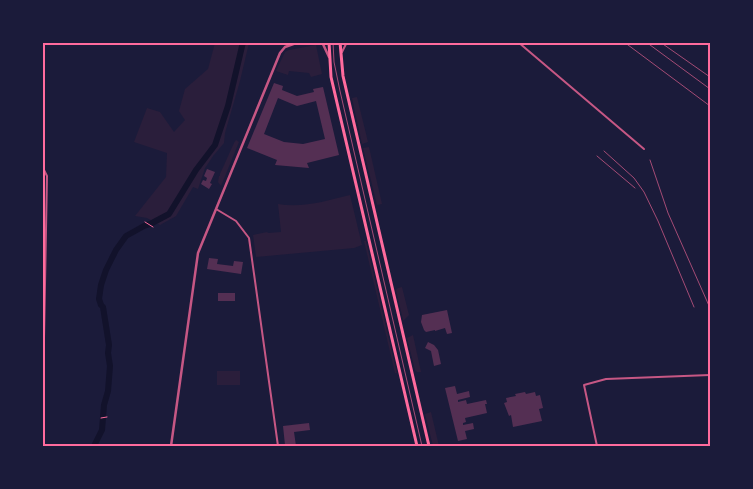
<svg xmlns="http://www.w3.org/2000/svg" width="753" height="489" font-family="Lato,sans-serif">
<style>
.green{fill:#2a1e3b}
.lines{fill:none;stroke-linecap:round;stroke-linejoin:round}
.river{stroke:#12122b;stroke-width:6}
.building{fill:#542f53;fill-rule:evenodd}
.path{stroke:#ff6b9d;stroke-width:1}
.minor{stroke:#c65784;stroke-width:2}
.tertiary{stroke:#c65784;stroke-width:2.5}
.secondary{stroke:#ff6b9d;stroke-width:3}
.tram{stroke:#a44b75;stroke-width:1}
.rail{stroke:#a44b75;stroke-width:1}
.neatline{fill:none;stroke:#ff6b9d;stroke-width:2}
</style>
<rect width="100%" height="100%" fill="#1b1b3a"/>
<g class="green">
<path d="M215,43H249L240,81L225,133L224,143L213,156L205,168L198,189L193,187L176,216L160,225L147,218L135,216L166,177L167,153L134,142L147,108L160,112L174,132L185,120L179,111L185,89L208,69Z"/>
<path d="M316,45L322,74L311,77L309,73L289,71L288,75L276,71L285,52L289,50Z"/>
<path d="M357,97L368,142L362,144L352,98Z"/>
<path d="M236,140L239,142L221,186L218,182L219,176H220V174L234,143Z"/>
<path d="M369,147L382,204L377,205L363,148Z"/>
<path d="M350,195L362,245L354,248L256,257L253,235L267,232L268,233L281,232L278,204C303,208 326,201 350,195Z"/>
<path d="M364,241H366L397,373H395Z"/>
<path d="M402,287L409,315L404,320H403L396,290L398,288Z"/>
<path d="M413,335L421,372H417L415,370L407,338Z"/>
<rect x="217" y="371" width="23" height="14"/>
<path d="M431,412L439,446H433L425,414Z"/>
</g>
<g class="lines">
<path class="river" d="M94,446L102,430L104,405L108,391L110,366L108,353L109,345L103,307L101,305L99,299L101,285L106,270L116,250L126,236L144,226L152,223L169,214L196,170L215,145L228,106L243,42"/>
</g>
<g class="building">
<path d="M274,83L283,86L282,90L297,96L314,92L313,89L323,87L339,155L307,163L309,168L275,165L277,160L247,148ZM278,98L297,106L316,101L325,139L303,144L284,142L264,134Z"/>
<path d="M207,169L215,172L210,183L212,184L209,189L201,184L203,180L206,181L207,178L204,176Z"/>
<path d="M209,258L218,259L217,264L233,266L234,261L243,262L241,274L207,269Z"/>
<rect x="218" y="293" width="17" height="8"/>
<path d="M447,310L452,333L447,334L445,328L435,331V330L426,332L424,330L421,322L422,315Z"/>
<path d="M428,342L434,345L438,350L441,364L434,366L431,351L425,348Z"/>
<path d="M455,386L457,394L469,391L470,397L458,400V402L466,400L467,404L486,400L487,404H485L487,413L465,418L466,422L463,423V425L473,423L474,429L465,431L467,439L458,441L445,388Z"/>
<path d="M525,392L526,394L535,392L536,396L540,395L543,408L539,409L542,421L513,427L511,415L509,416L504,403L507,402L506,398L516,396L515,394Z"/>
<path d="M309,423L310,430L294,432L296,446H281V445H285L283,426Z"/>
</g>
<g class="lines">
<g class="path">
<path d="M145,222L153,227"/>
<path d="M101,418L107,417"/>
</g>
<g class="minor">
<path d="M518,42L644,149"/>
<path d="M342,52L347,42"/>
<path d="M42,166L47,176L42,446"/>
<path d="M216,209L236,221L249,238L278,446"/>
<path d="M597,446L584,385L606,379L710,375"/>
</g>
<g class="tertiary">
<path d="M322,42L329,57"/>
<path d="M171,446L198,253L280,53L285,47L299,42"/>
</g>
<g class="secondary">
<path d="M329,42L331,77L417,446"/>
<path d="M340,42L343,76L429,446"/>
</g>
<path class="tram" d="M333,42L334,62L340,91L422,446"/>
<g class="rail">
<path d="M624,42L710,106"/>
<path d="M646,42L710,89"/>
<path d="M660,42L710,77"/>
<path d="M604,151L634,178L644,192L658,221L694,307"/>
<path d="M597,156L635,188"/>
<path d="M650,160L668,213L710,308"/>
</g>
</g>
<rect width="753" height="489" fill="none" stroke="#1b1b3a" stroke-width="88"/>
<rect x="44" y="44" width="665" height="401" class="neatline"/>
</svg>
